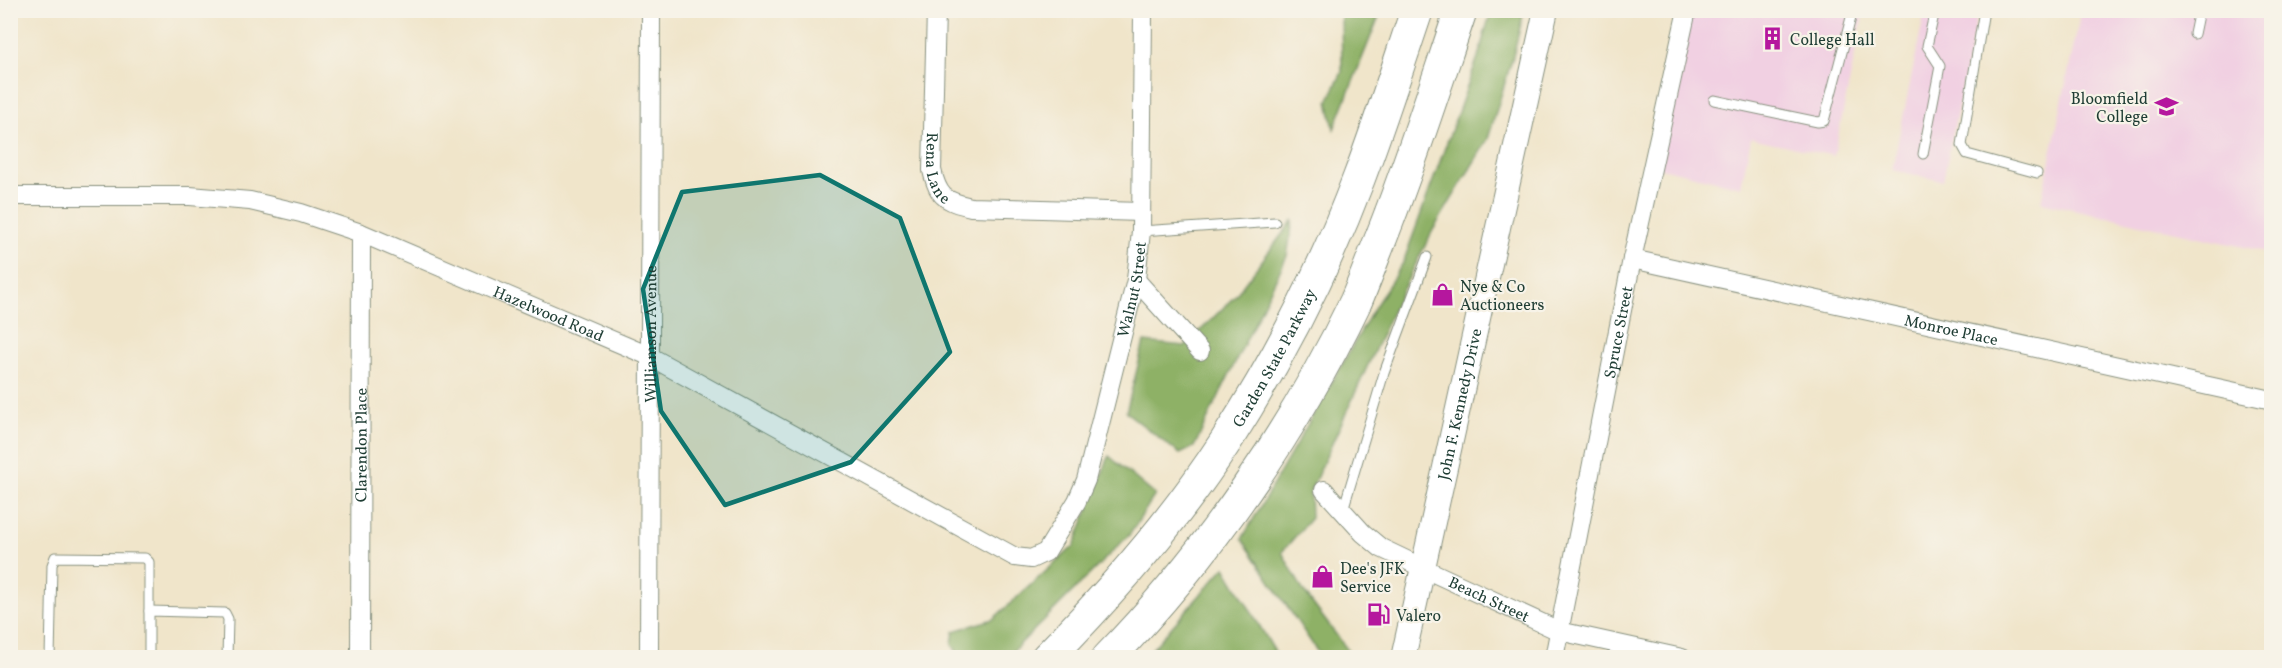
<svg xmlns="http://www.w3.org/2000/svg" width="2282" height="668" font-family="Vollkorn,serif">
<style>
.built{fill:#f1d0e2}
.forest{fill:#8eb166;stroke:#56774d;stroke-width:1.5}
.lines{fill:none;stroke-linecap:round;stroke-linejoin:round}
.lane-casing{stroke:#88917f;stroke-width:11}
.street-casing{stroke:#88917f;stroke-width:20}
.secondary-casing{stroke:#88917f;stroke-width:26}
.highway-casing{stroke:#88917f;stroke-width:34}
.lane{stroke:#fff;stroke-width:9}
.street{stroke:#fff;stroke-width:18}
.secondary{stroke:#fff;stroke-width:24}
.highway{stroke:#fff;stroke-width:32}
.marked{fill:#0f766e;fill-opacity:0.2;stroke:#0f766e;stroke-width:4.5;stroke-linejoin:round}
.labels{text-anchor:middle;stroke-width:4.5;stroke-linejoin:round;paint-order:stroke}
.poi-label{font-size:16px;fill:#1f3d34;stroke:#f7f3e8;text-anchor:start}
.street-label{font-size:16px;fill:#1f3d34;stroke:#f7f3e8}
</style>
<rect width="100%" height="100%" fill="#f7f3e8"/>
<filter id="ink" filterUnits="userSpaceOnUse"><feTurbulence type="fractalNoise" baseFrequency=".0167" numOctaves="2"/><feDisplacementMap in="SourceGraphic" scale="12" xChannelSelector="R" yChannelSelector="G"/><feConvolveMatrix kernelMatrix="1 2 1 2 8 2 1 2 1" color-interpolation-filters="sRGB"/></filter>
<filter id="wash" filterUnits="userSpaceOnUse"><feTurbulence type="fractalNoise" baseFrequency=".008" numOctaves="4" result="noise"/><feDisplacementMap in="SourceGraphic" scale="24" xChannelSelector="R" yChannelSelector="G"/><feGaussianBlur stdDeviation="1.35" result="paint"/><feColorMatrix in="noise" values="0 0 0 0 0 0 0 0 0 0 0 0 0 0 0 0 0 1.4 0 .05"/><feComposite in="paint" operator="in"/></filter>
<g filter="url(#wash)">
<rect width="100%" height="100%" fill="#f0e5ca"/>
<g class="built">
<path d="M2266,10L2271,12V253L2041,202L2081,11Z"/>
<path d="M1681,11H1864L1834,156L1751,138L1741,187L1648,165Z"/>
<path d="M1925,11H1978L1943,181L1892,170Z"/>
</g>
<g class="forest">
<path d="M1341,11H1381L1334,129L1328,101L1342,72Z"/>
<path d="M1491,11H1524L1513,56L1488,139L1433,230L1399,297L1310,492L1311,518L1282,552L1304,592L1353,657H1321L1242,539L1376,305L1403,263L1478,57Z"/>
<path d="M1293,220L1287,256L1194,447L1180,454L1126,412L1144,342L1185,346L1235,296Z"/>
<path d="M1109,456L1155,495L1130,534L1007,657H960L952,644L954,631L993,619L1074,546Z"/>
<path d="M1225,567L1278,657H1145Z"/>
</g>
</g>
<g filter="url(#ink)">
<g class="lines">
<defs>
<g id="lane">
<path d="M1984,10L1962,145L1967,154L2037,173"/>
<path d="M2194,34L2199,10"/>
<path d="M1714,100L1818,122L1824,121L1853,10"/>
<path d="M1923,154L1940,66L1927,46L1935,10"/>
<path d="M1141,231L1275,222"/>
<path d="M1343,510L1384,373L1427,257"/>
<path d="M50,658L52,565L55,557L145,558L149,562V611"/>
<path d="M149,658V611L225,613L228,619L227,658"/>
</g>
<g id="street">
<path id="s1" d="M936,10L932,170C938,197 945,201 971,207L1141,212"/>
<path id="s2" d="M10,196H190L250,201L301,213L361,233L649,356L1015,557L1031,559L1046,552L1077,501L1086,480L1136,280L1141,231L1143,10"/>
<path id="s3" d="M1632,259L2272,400"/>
<path d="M1136,280L1200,351"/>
<path id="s4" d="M1324,490L1363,533L1381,548L1423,568L1559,631L1682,658"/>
<path id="s5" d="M360,658L361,233"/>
<path id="s6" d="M649,658L651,10"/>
<path id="s7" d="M1554,658L1632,259L1687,10"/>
</g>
<g id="secondary">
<path id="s8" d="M1403,658L1546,10"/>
</g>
<g id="highway">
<path id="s9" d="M1047,658C1113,591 1175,520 1226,441C1278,360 1325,268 1359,178C1380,123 1398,66 1417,10"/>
<path d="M1108,658C1208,555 1294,430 1356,301C1365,280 1373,258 1381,238C1411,163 1435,87 1461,10"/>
</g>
</defs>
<use href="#lane" class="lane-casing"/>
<use href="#street" class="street-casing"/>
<use href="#secondary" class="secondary-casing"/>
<use href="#highway" class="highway-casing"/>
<use href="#lane" class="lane"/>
<use href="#street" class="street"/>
<use href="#secondary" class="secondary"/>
<use href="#highway" class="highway"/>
</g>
</g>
<path class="marked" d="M820,175L900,218L950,352L851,462L725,505L661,411L643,289L682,192Z"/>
<defs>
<symbol id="building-bare" viewBox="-9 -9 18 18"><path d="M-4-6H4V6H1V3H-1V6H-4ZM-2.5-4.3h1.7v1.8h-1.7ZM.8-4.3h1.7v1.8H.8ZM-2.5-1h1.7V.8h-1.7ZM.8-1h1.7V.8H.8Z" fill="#b5179e" stroke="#f7f3e8" stroke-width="2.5" paint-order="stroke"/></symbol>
<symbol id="university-bare" viewBox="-9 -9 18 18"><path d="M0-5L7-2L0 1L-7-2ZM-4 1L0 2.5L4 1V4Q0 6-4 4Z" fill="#b5179e" stroke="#f7f3e8" stroke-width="2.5" paint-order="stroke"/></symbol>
<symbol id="shop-bare" viewBox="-9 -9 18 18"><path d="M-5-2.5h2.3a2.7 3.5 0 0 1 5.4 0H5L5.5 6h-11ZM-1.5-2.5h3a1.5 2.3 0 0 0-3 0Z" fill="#b5179e" stroke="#f7f3e8" stroke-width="2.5" paint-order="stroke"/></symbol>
<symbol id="fuel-bare" viewBox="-9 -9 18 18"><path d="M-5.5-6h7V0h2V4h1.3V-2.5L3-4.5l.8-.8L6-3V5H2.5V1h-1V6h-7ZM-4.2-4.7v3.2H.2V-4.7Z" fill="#b5179e" stroke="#f7f3e8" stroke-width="2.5" paint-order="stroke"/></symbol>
</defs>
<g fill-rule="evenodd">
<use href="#building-bare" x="1756" y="22" width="33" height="33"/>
<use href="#university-bare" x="2150" y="90" width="33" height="33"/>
<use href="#shop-bare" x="1426" y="278" width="33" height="33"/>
<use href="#shop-bare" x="1306" y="560" width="33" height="33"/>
<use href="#fuel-bare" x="1362" y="598" width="33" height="33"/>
</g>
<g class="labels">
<g class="poi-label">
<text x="1790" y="45">College Hall</text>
<text x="2148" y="104" text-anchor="end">Bloomfield<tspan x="2148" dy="18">College</tspan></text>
<text x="1460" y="292">Nye &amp; Co<tspan x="1460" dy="18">Auctioneers</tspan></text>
<text x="1340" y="574">Dee's JFK<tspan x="1340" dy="18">Service</tspan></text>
<text x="1396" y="621">Valero</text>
</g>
<g class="street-label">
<text dy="6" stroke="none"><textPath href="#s1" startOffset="159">Rena Lane</textPath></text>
<text dy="6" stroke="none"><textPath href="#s2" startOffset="1398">Walnut Street</textPath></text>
<text dy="6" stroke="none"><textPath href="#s2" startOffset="560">Hazelwood Road</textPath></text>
<text dy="6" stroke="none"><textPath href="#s3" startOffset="327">Monroe Place</textPath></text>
<text dy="6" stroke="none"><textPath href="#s7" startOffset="332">Spruce Street</textPath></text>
<text dy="6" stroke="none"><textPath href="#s6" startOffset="324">Williamson Avenue</textPath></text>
<text dy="6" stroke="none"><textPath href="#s9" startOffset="378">Garden State Parkway</textPath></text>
<text dy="6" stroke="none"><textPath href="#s8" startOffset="260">John F. Kennedy Drive</textPath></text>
<text dy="6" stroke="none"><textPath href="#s5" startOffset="213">Clarendon Place</textPath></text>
<text dy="6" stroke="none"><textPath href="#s4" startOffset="201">Beach Street</textPath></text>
</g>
</g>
<rect width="2282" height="668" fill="none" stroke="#f7f3e8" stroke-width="36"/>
</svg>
